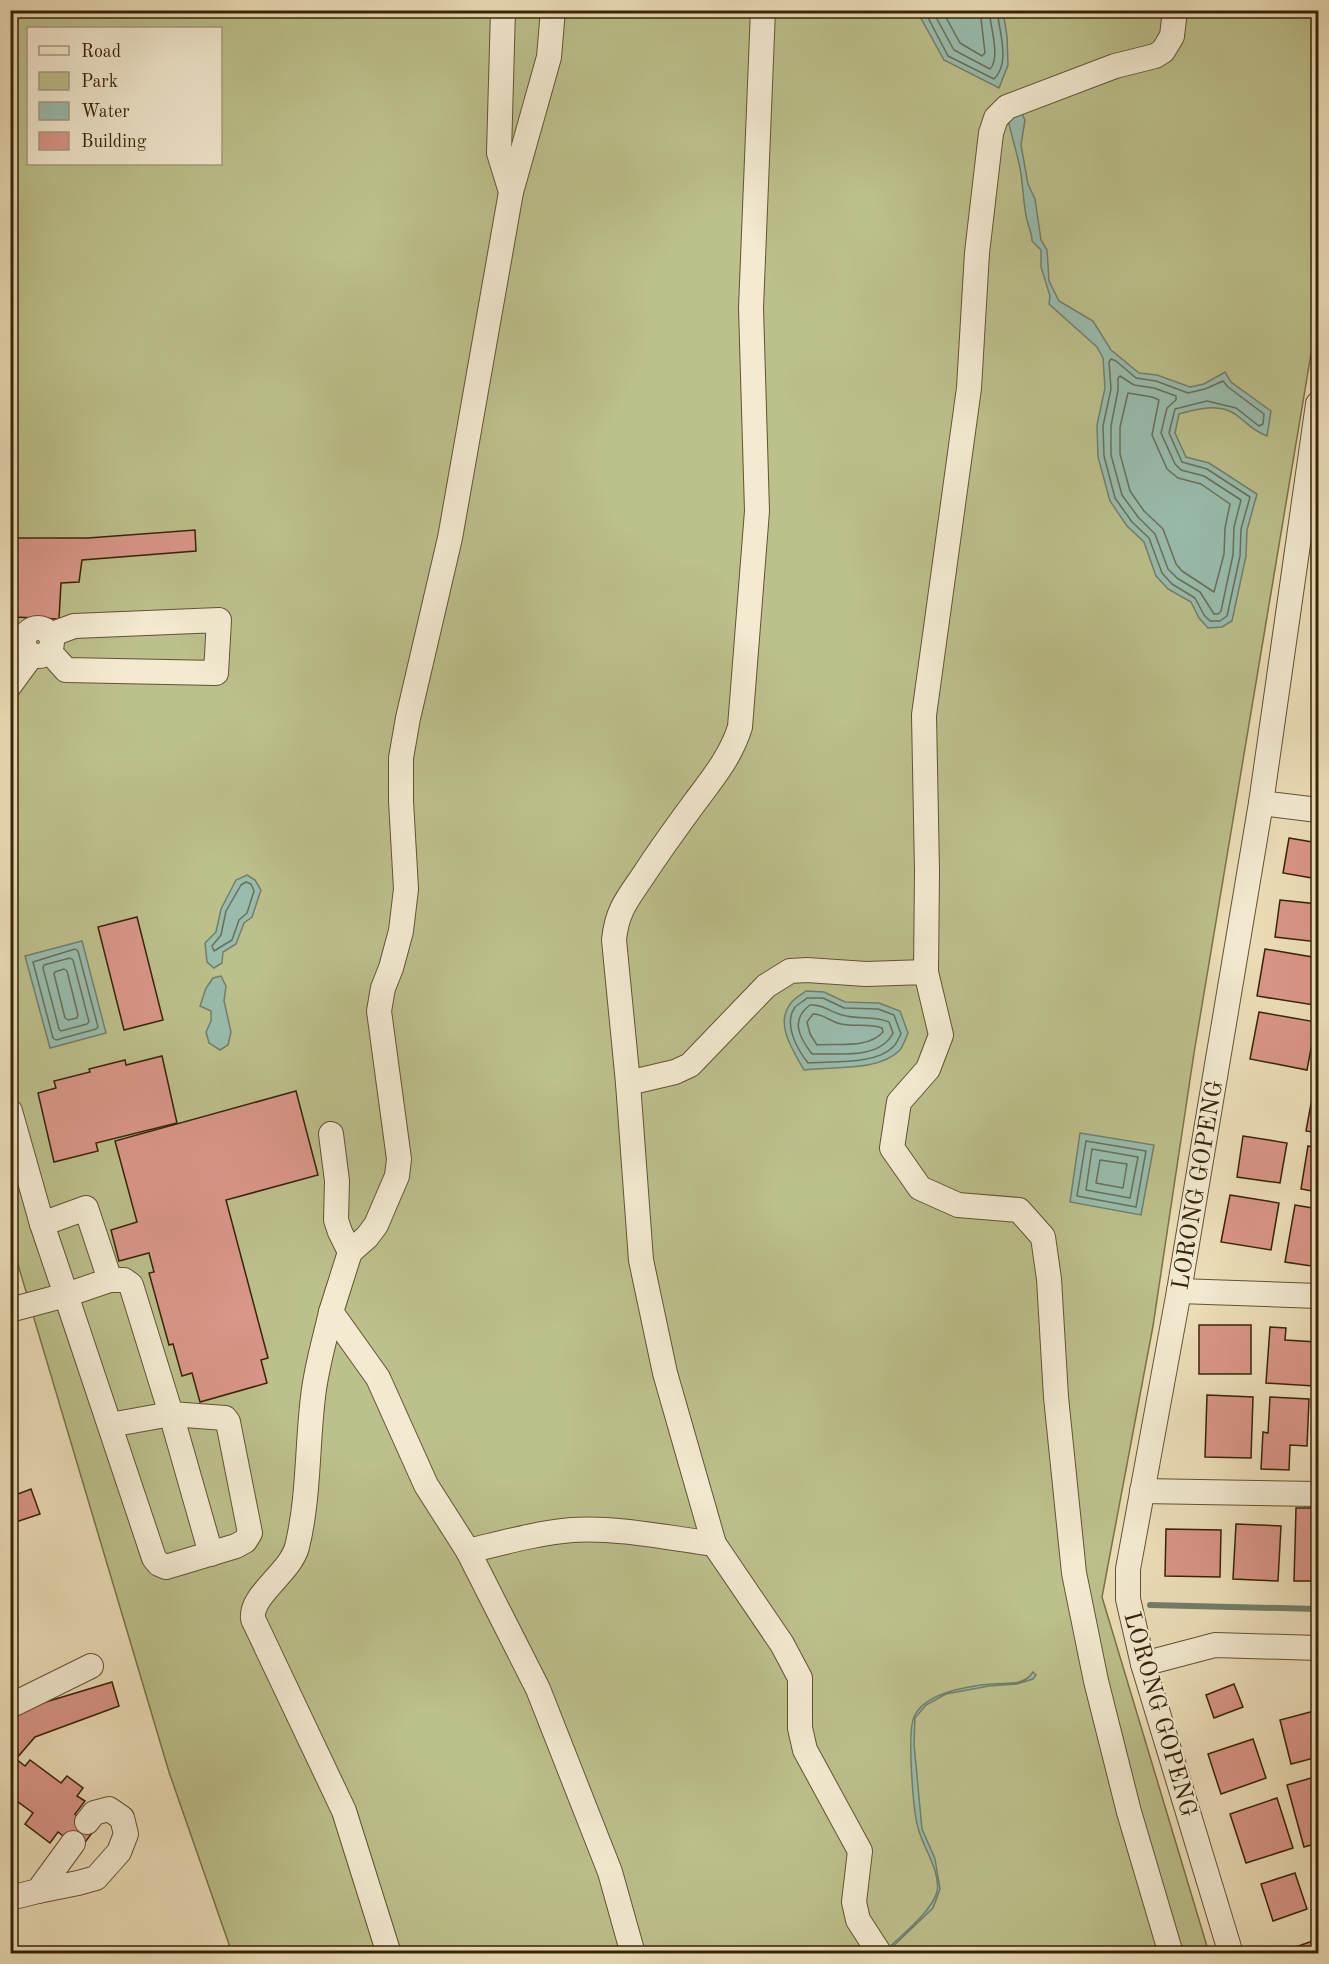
<svg xmlns="http://www.w3.org/2000/svg" width="1329" height="1964" font-family="'Old Standard TT',serif">
<style>
.green{fill:#bcc08b;stroke:#7a7249;stroke-width:1.5;fill-rule:evenodd}
.water{fill:#99bcad;stroke:#727f6b;stroke-width:1.5}
.lines{fill:none;stroke-linecap:round;stroke-linejoin:round}
.shore{stroke:#68705a;stroke-width:1.5}
.stream{stroke:#727f6b;stroke-width:6}
.building{fill:#da9689;stroke:#372407;stroke-width:1.5}
.minor-casing{stroke:#645233;stroke-width:26}
.minor{stroke:#f3ead1;stroke-width:24}
.labels{text-anchor:middle;stroke-width:4.5;stroke-linejoin:round;paint-order:stroke}
.street-label{font-size:24px;fill:#372407;stroke:#f3ead1}
</style>
<rect width="100%" height="100%" fill="#ecdeb8"/>
<filter id="stains"><feTurbulence type="fractalNoise" baseFrequency=".00333" numOctaves="4"/><feColorMatrix values="0 0 0 0 .2 0 0 0 0 .09 0 0 0 0 .02 0 0 0 .5 -.17"/></filter>
<radialGradient id="worn" r=".72"><stop offset=".6" stop-color="#630" stop-opacity="0"/><stop offset="1" stop-color="#630" stop-opacity=".3"/></radialGradient>
<path class="green" d="M10,11H1318V312L1194,1053L1153,1326L1102,1597L1209,1953H232L169,1772L11,1241ZM28,28H220V164H28Z"/>
<g class="water">
<path d="M917,11H1003L1007,36L1008,65L999,88L944,60Z"/>
<path d="M1017,103L1025,120L1021,145L1028,184L1035,199L1041,240L1047,250L1049,281L1059,301L1093,321L1111,350L1139,373L1157,375L1190,387L1204,384L1225,372L1231,382L1271,411L1267,436C1250,429 1249,424 1235,414C1218,403 1197,409 1179,414L1175,433L1186,457L1209,463L1257,494L1247,530L1246,556L1232,621L1222,627L1208,628L1199,618L1191,602L1168,589L1156,576L1144,542L1127,526L1110,501L1098,457L1097,425L1105,388L1103,358L1097,347L1049,304L1050,296L1041,267V250L1032,241C1032,231 1027,225 1026,215C1023,200 1023,184 1020,168C1016,148 1009,129 1006,109Z"/>
<path d="M247,875L255,880L261,890L252,917L244,923L236,944L223,952L222,963L214,968L207,962L205,943L216,932L221,909L236,880Z"/>
<path d="M82,941L106,1033L50,1048L25,956Z"/>
<path d="M221,976L226,986L224,1001L231,1032L228,1045L220,1050L209,1043L206,1032L211,1021V1011L200,1006L206,988L213,978Z"/>
<path d="M806,991L824,992L845,1002L879,1003L900,1011L908,1033C906,1038 903,1046 900,1050C879,1072 832,1066 804,1070C793,1050 774,1024 791,1003C794,998 801,995 806,991Z"/>
<path d="M1080,1133L1154,1145L1141,1215L1070,1202Z"/>
<path d="M1033,1672L1036,1675L1033,1679L1017,1684L989,1686L946,1694L926,1705L915,1718L914,1744L922,1829L935,1859L940,1889L933,1908L886,1953L882,1954C898,1938 931,1913 937,1892C941,1873 924,1848 919,1831C913,1814 907,1733 914,1717C924,1693 968,1686 991,1684C1005,1682 1024,1687 1033,1672Z"/>
</g>
<g class="lines">
<g class="shore">
<path d="M924,10L948,56L994,79C1011,63 999,31 997,10"/>
<path d="M932,10L954,50L990,69C1001,58 990,25 989,10"/>
<path d="M942,10L960,43L982,56L985,53L980,10"/>
<path d="M1111,359L1116,361L1136,378L1156,381L1188,393L1205,389L1223,381L1228,387L1264,414L1263,424L1259,426L1236,408L1207,401L1175,409L1169,433L1182,462L1207,469L1250,497L1241,529L1240,556L1227,616L1220,621H1210L1204,615L1195,598L1172,584L1162,573L1149,538L1132,522L1115,498L1104,456L1103,426L1111,389L1109,362Z"/>
<path d="M1120,376L1134,385L1154,388L1176,396V400L1167,408L1161,433L1175,464L1181,470L1204,476L1241,500L1234,527L1233,555L1221,611L1218,614H1214L1200,592L1177,578L1168,569L1155,534L1138,517L1122,495L1111,455V426L1118,390V378Z"/>
<path d="M1128,393L1152,397L1159,400L1152,435L1167,469L1178,478L1201,484L1230,504L1225,528L1224,554L1214,592L1182,571L1176,564L1163,529L1144,511L1130,491L1120,454V427Z"/>
<path d="M246,882L251,884L254,891L247,913L239,920L232,940L214,951L212,946L221,935L226,911L241,885Z"/>
<path d="M75,949L78,951L98,1027L96,1029L56,1040L53,1038L33,962Z"/>
<path d="M70,958L73,960L89,1022L87,1024L61,1031L59,1029L43,968L44,965Z"/>
<path d="M64,969L67,971L78,1015L77,1018L68,1020L65,1018L54,974L55,972Z"/>
<path d="M807,998H823L844,1008L878,1009L894,1015L901,1034C899,1037 897,1043 894,1046C877,1065 832,1061 808,1063C797,1049 783,1024 795,1007C798,1004 804,1001 807,998Z"/>
<path d="M810,1005C823,1004 830,1012 842,1015C858,1020 873,1015 889,1022L893,1033C880,1060 837,1053 812,1054C799,1037 790,1020 810,1005Z"/>
<path d="M813,1014C824,1014 831,1022 841,1024C855,1027 869,1023 882,1028L883,1032C868,1049 838,1043 817,1045L810,1034L807,1022Z"/>
<path d="M1086,1141L1146,1151L1136,1207L1077,1196Z"/>
<path d="M1092,1149L1138,1157L1130,1198L1086,1190Z"/>
<path d="M1100,1160L1127,1164L1123,1188L1096,1183Z"/>
</g>
<path class="stream" d="M1150,1605L1318,1609"/>
</g>
<g class="building">
<path d="M195,530L196,551L82,560L79,582L61,583L59,619L14,617L17,582L10,580V538H88Z"/>
<path d="M1289,838L1318,843V879L1283,873Z"/>
<path d="M1280,900L1318,904V942L1275,937Z"/>
<path d="M137,917L163,1020L124,1030L98,927Z"/>
<path d="M1265,949L1318,958V978L1314,1005L1257,996Z"/>
<path d="M1259,1012L1316,1022L1307,1070L1250,1059Z"/>
<path d="M162,1056L177,1123L96,1143L98,1151L54,1162L38,1093L56,1088L54,1081L90,1072L89,1069L125,1060L126,1065Z"/>
<path d="M1315,1082L1318,1083V1133L1306,1131Z"/>
<path d="M296,1091L318,1175L226,1200L268,1358L261,1360L267,1383L200,1402L192,1373L182,1376L173,1344L169,1345L149,1273L154,1272L149,1253L119,1261L111,1230L137,1222L115,1141Z"/>
<path d="M1243,1136L1287,1143L1280,1183L1237,1177Z"/>
<path d="M1308,1146L1318,1148V1192L1301,1189Z"/>
<path d="M1230,1195L1279,1203L1271,1250L1221,1242Z"/>
<path d="M1295,1205L1318,1209V1267L1285,1262Z"/>
<rect x="1199" y="1325" width="52" height="49"/>
<path d="M1270,1327L1286,1328L1285,1340L1317,1342L1314,1386L1266,1383Z"/>
<path d="M1207,1395L1253,1397L1251,1458L1205,1457Z"/>
<path d="M1270,1397L1309,1399L1307,1446L1290,1445L1289,1470L1261,1469L1263,1432L1268,1433Z"/>
<path d="M31,1489L40,1514L10,1524V1497Z"/>
<path d="M1296,1508H1315L1314,1545L1318,1546V1581H1294Z"/>
<path d="M1236,1524L1281,1526L1278,1581L1233,1579Z"/>
<path d="M1166,1529L1221,1530L1220,1577L1165,1576Z"/>
<path d="M112,1682L119,1706L35,1737L16,1759L25,1766L30,1760L61,1783L67,1776L83,1788L77,1796L85,1801L75,1814L95,1829L80,1849L58,1832L50,1843L25,1824L33,1813L10,1796V1717L16,1711Z"/>
<path d="M1234,1684L1243,1707L1214,1718L1206,1695Z"/>
<path d="M1318,1710V1757L1291,1764L1280,1720Z"/>
<path d="M1253,1739L1266,1778L1221,1794L1208,1754Z"/>
<path d="M1318,1776V1843L1304,1847L1287,1785Z"/>
<path d="M1277,1798L1293,1848L1246,1863L1230,1814Z"/>
<path d="M1295,1873L1307,1909L1273,1921L1261,1884Z"/>
<path d="M1318,1939V1954H1276Z"/>
</g>
<g class="lines">
<defs>
<g id="minor">
<path d="M503,10L499,153L511,192"/>
<path d="M553,10L549,57L511,192L450,538L408,718L401,758V801L406,889L401,931L391,968L383,988L379,1011L399,1159L397,1176L376,1225L367,1237L350,1252L331,1312L378,1378L426,1485L468,1551L538,1689L610,1872L633,1954"/>
<path d="M763,10L751,308L757,511L740,727C731,756 713,778 695,802C679,824 662,847 647,870C630,896 617,908 614,940L628,1083L641,1260L665,1373L714,1544L782,1644L800,1678V1728L805,1750L860,1851L854,1902L858,1920L880,1954"/>
<circle cx="38" cy="642" r="14"/>
<path d="M49,651L66,670L216,673L219,620L74,626L50,635"/>
<path d="M10,685L32,655"/>
<path d="M1261,803L1318,810"/>
<path d="M926,972L927,871L924,715L969,388L977,253L991,133L996,118L1007,107L1115,66L1155,56L1163,51L1172,36L1175,10"/>
<path d="M628,1083L675,1072L690,1065L766,986L790,971L807,970L866,974L926,972L941,1035L928,1069L899,1102L892,1148L920,1188L958,1205L1019,1210L1043,1237L1049,1279L1056,1397L1074,1573L1096,1681L1129,1812L1171,1954"/>
<path d="M10,1111L42,1224L66,1295L10,1310"/>
<path d="M331,1134L337,1181L336,1220L340,1232L350,1252"/>
<path d="M42,1224L86,1208L110,1280L66,1295L154,1558L159,1564L166,1567L236,1546L245,1541L250,1533L228,1422L225,1418L171,1414L110,1425"/>
<path d="M110,1280H124L131,1285L171,1414L211,1554"/>
<path d="M1179,1291L1318,1296"/>
<path d="M331,1312C325,1339 316,1368 313,1397C307,1446 309,1498 297,1547C290,1573 250,1595 253,1619L344,1811L389,1954"/>
<path d="M1142,1491L1318,1494"/>
<path d="M468,1551C502,1543 537,1533 572,1530C617,1527 669,1538 714,1544"/>
<path d="M1143,1664L1215,1645L1318,1648"/>
<path d="M10,1706L91,1666"/>
<path d="M38,1891L78,1883L96,1878L119,1852L126,1834L122,1818L109,1809L94,1813L87,1822"/>
<path d="M10,1898L38,1891L73,1843"/>
<path id="s1" d="M1231,1954L1143,1664L1128,1599V1569L1179,1291L1261,803L1318,404"/>
</g>
</defs>
<use href="#minor" class="minor-casing"/>
<use href="#minor" class="minor"/>
</g>
<g class="labels">
<g class="street-label">
<text dy="8" stroke="none"><textPath href="#s1" startOffset="790">LORONG GOPENG</textPath></text>
<text transform="translate(1161 1714) rotate(74)" y="8">LORONG GOPENG</text>
</g>
</g>
<rect width="1329" height="1964" fill="none" stroke="#ecdeb8" stroke-width="36"/>
<rect x="12" y="12" width="1305" height="1940" fill="none" stroke="#372407" stroke-width="3"/>
<rect x="18" y="18" width="1293" height="1928" fill="none" stroke="#372407" stroke-width="1.5"/>
<rect x="27" y="27" width="195" height="138" fill="#f3ead1" stroke="#a89b80" stroke-width="1.5"/>
<rect x="39" y="46" width="30" height="9" fill="#f3ead1" stroke="#a89b80" stroke-width="1.5"/>
<text x="81" y="57" font-size="18" fill="#372407">Road</text>
<rect x="39" y="72" width="30" height="18" fill="#bcc08b" stroke="#a89b80" stroke-width="1.5"/>
<text x="81" y="87" font-size="18" fill="#372407">Park</text>
<rect x="39" y="102" width="30" height="18" fill="#99bcad" stroke="#a89b80" stroke-width="1.5"/>
<text x="81" y="117" font-size="18" fill="#372407">Water</text>
<rect x="39" y="132" width="30" height="18" fill="#da9689" stroke="#a89b80" stroke-width="1.5"/>
<text x="81" y="147" font-size="18" fill="#372407">Building</text>
<rect width="100%" height="100%" filter="url(#stains)"/>
<rect width="100%" height="100%" fill="url(#worn)"/>
</svg>
